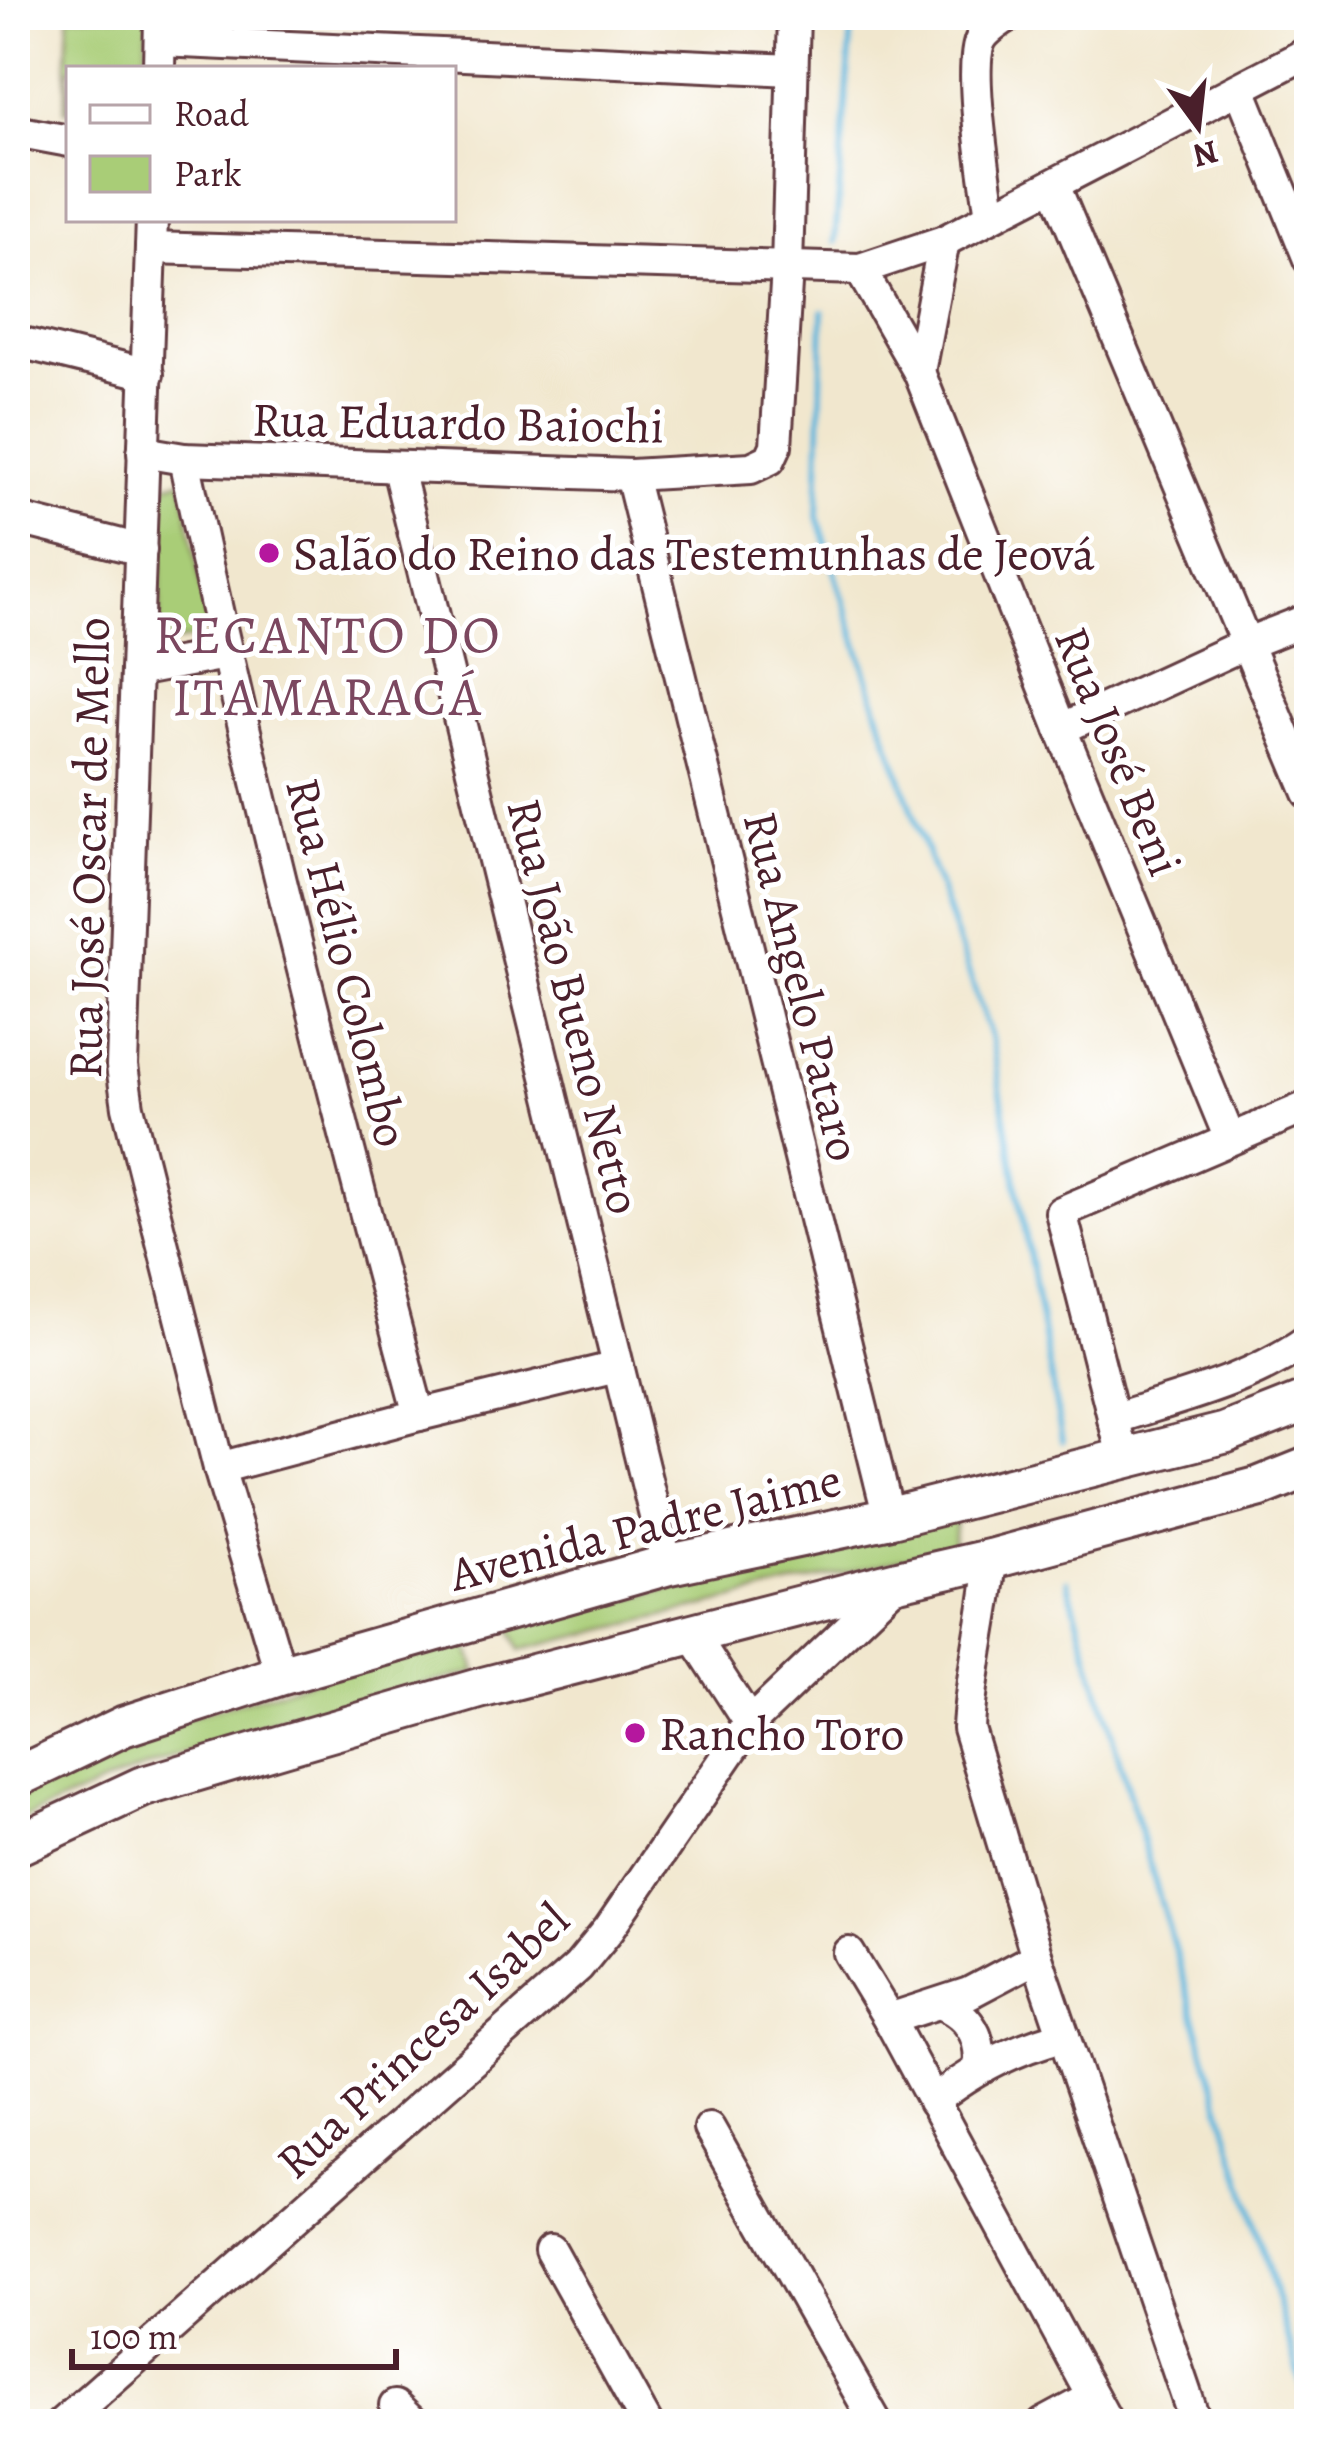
<svg xmlns="http://www.w3.org/2000/svg" width="1324" height="2439" font-family="Alegreya,serif">
<style>
.park{fill:#a9cd77;stroke:#7a7651;stroke-width:3}
.lines{fill:none;stroke-linecap:round;stroke-linejoin:round}
.stream{stroke:#5fb6dc;stroke-width:6}
.minor-casing{stroke:#633d43;stroke-width:36}
.major-casing{stroke:#633d43;stroke-width:45}
.minor{stroke:#fff;stroke-width:30}
.major{stroke:#fff;stroke-width:39}
.poi-dot{fill:#b5179e;stroke:#fff;stroke-width:4.5}
.labels{text-anchor:middle;stroke-width:10;stroke-linejoin:round;paint-order:stroke}
.street-label{font-size:48px;fill:#4a1f2b;stroke:#fff}
.poi-label{font-size:48px;fill:#4a1f2b;stroke:#fff;text-anchor:start}
.quarter-label{font-size:54px;letter-spacing:3px;fill:#7b475f;stroke:#fff}
</style>
<rect width="100%" height="100%" fill="#fff"/>
<filter id="ink" filterUnits="userSpaceOnUse"><feTurbulence type="fractalNoise" baseFrequency=".00833" numOctaves="2"/><feDisplacementMap in="SourceGraphic" scale="24" xChannelSelector="R" yChannelSelector="G"/><feConvolveMatrix kernelMatrix="1 2 1 2 8 2 1 2 1" color-interpolation-filters="sRGB"/></filter>
<filter id="wash" filterUnits="userSpaceOnUse"><feTurbulence type="fractalNoise" baseFrequency=".004" numOctaves="4" result="noise"/><feDisplacementMap in="SourceGraphic" scale="48" xChannelSelector="R" yChannelSelector="G"/><feGaussianBlur stdDeviation="2.7" result="paint"/><feColorMatrix in="noise" values="0 0 0 0 0 0 0 0 0 0 0 0 0 0 0 0 0 1.4 0 .05"/><feComposite in="paint" operator="in"/></filter>
<g filter="url(#wash)">
<rect width="100%" height="100%" fill="#f1e7ce"/>
<g class="park">
<path d="M69,15H148L145,69H69V111L65,110Z"/>
<path d="M182,480L207,622L198,638L177,641L159,635L164,485Z"/>
<path d="M956,1519L953,1547L520,1650L510,1627Z"/>
<path d="M465,1633L476,1672L292,1716L117,1778L15,1822V1795L124,1738Z"/>
</g>
<g class="lines">
<g class="stream">
<path d="M835,242L853,15"/>
<path d="M823,311L818,517L878,711L991,1037L1062,1441"/>
<path d="M1067,1581L1304,2392L1306,2424"/>
</g>
</g>
</g>
<g filter="url(#ink)">
<g class="lines">
<defs>
<g id="minor">
<path d="M160,41L792,70"/>
<path d="M159,69L160,15"/>
<path d="M1240,89L1309,259"/>
<path d="M15,131L69,141"/>
<path d="M1054,185L1309,793"/>
<path d="M991,216C986,182 967,65 981,39C987,29 1000,22 1009,15"/>
<path d="M152,219L122,1066L128,1107L219,1468L281,1675"/>
<path d="M151,248L860,269L944,241L1309,52"/>
<path d="M860,269L919,372L1061,729L1230,1139"/>
<path d="M15,341L148,374"/>
<path d="M919,372L944,241"/>
<path d="M143,452L184,459L631,475L751,468L770,459L776,446L787,268L794,15"/>
<path d="M184,459C252,780 334,1098 419,1415"/>
<path d="M398,469L667,1565"/>
<path d="M631,475L889,1518"/>
<path d="M15,518L141,550"/>
<path d="M136,671L225,654"/>
<path d="M1061,729L1245,644L1309,619"/>
<path d="M1113,1419C1181,1397 1251,1381 1309,1339"/>
<path d="M1124,1460L1061,1212L1309,1106"/>
<path d="M219,1468L419,1415L617,1367"/>
<path d="M991,1559C986,1616 971,1671 968,1728L1037,1957L1196,2424"/>
<path d="M693,1635L750,1723"/>
<path d="M849,1953L889,2019L1108,2424"/>
<path d="M942,2004C970,2016 983,2038 979,2069"/>
<path d="M889,2019L969,1993L1037,1957"/>
<path d="M933,2102C973,2070 1015,2048 1064,2036"/>
<path d="M709,2128L877,2424"/>
<path d="M550,2250L647,2424"/>
<path d="M395,2406L414,2424"/>
<path d="M61,2424L578,1967L609,1929L750,1723L898,1581"/>
<path d="M1043,2424L1093,2397"/>
</g>
<g id="major">
<path d="M15,1778L124,1726L281,1675L667,1565L889,1518L1225,1433L1309,1400"/>
<path d="M15,1846L142,1787L284,1745L481,1688L900,1580L991,1559L1259,1487L1309,1467"/>
</g>
</defs>
<use href="#minor" class="minor-casing"/>
<use href="#major" class="major-casing"/>
<use href="#minor" class="minor"/>
<use href="#major" class="major"/>
</g>
</g>
<g class="poi-dot">
<circle cx="269" cy="553" r="12"/>
<circle cx="635" cy="1733" r="12"/>
</g>
<g class="labels">
<g class="street-label">
<text transform="translate(458 422) rotate(1)" y="17">Rua Eduardo Baiochi</text>
<text transform="translate(1119 751) rotate(68)" y="17">Rua José Beni</text>
<text transform="translate(88 848) rotate(-89)" y="17">Rua José Oscar de Mello</text>
<text transform="translate(348 962) rotate(76)" y="17">Rua Hélio Colombo</text>
<text transform="translate(803 986) rotate(76)" y="17">Rua Angelo Pataro</text>
<text transform="translate(575 1006) rotate(76)" y="17">Rua João Bueno Netto</text>
<text transform="translate(645 1526) rotate(-14)" y="17">Avenida Padre Jaime</text>
<text transform="translate(422 2040) rotate(-43)" y="17">Rua Princesa Isabel</text>
</g>
<g class="poi-label">
<text x="293" y="570">Salão do Reino das Testemunhas de Jeová</text>
<text x="659" y="1750">Rancho Toro</text>
</g>
<g class="quarter-label">
<text x="328" y="653">RECANTO DO<tspan x="328" dy="62">ITAMARACÁ</tspan></text>
</g>
</g>
<rect width="1324" height="2439" fill="none" stroke="#fff" stroke-width="60"/>
<rect x="66" y="66" width="390" height="156" fill="#ffffff" stroke="#b7a5aa" stroke-width="3"/>
<rect x="90" y="105" width="60" height="18" fill="#ffffff" stroke="#b7a5aa" stroke-width="3"/>
<text x="174" y="126" font-size="36" fill="#4a1f2b">Road</text>
<rect x="90" y="156" width="60" height="36" fill="#a9cd77" stroke="#b7a5aa" stroke-width="3"/>
<text x="174" y="186" font-size="36" fill="#4a1f2b">Park</text>
<g transform="translate(1198 126) rotate(165)" stroke="#ffffff" stroke-width="9" paint-order="stroke">
<path d="M0-9L21 45L0 30L-21 45Z" fill="#4a1f2b"/>
<text y="-18" font-size="33" font-weight="bold" text-anchor="middle" fill="#4a1f2b">N</text>
</g>
<path d="M72 2349v18h324v-18" fill="none" stroke="#4a1f2b" stroke-width="6"/>
<text x="90" y="2349" font-size="36" fill="#4a1f2b" stroke="#ffffff" stroke-width="9" paint-order="stroke">100 m</text>
</svg>
